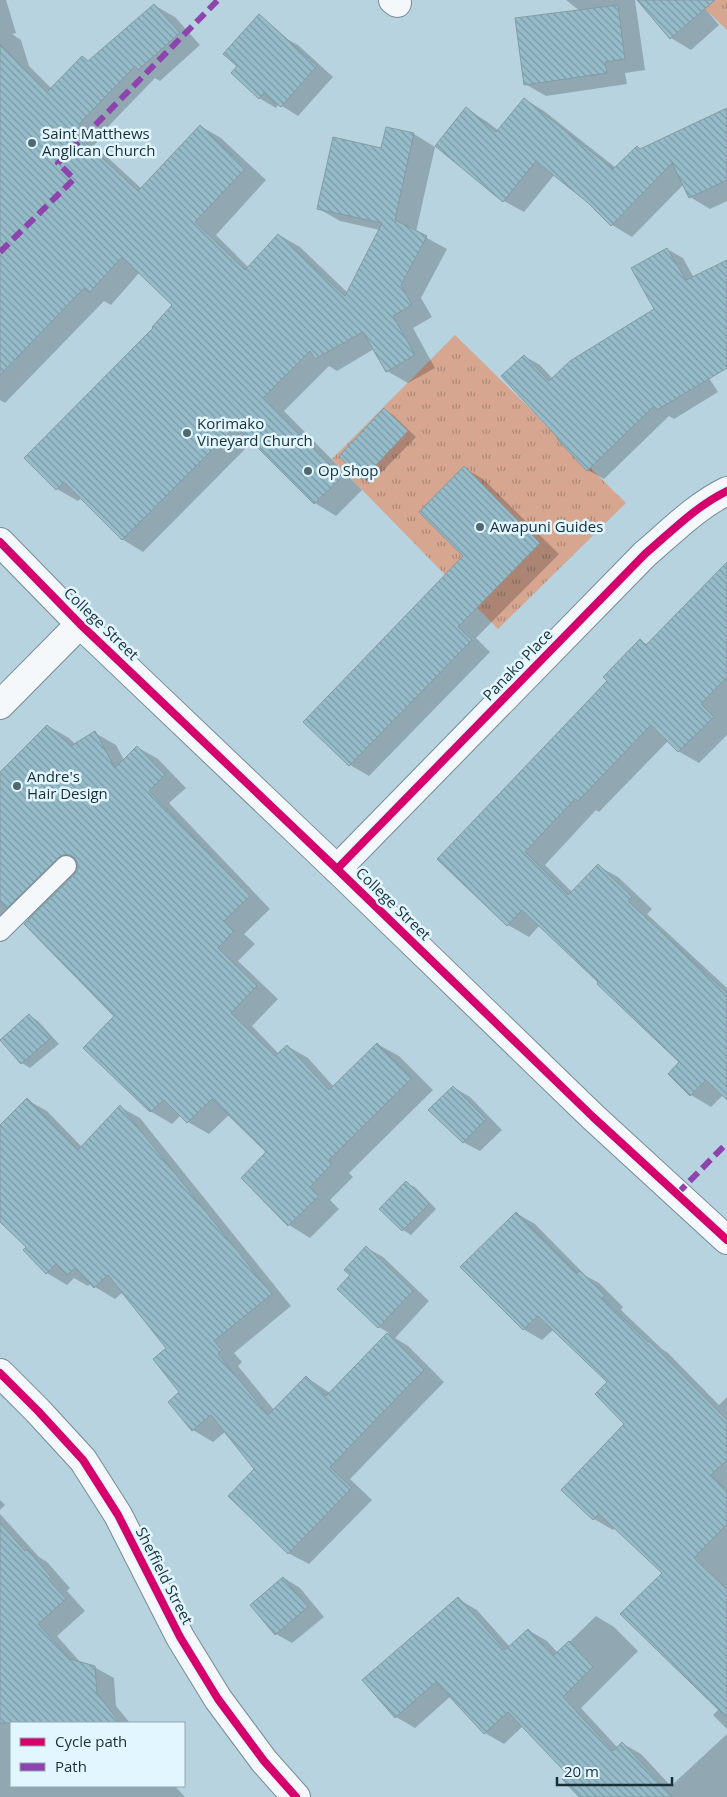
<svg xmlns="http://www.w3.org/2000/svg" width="727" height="1797" font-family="'Open Sans',sans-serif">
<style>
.park{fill:url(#park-tufts)}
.shadow{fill:#0003}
.building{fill:url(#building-back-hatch);stroke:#849ba4}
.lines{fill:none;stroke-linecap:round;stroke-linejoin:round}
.lane-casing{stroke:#758c95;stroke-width:22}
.street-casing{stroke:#758c95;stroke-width:30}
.secondary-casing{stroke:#758c95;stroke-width:30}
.lane{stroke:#f4f8fa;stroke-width:20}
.street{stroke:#f4f8fa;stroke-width:28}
.secondary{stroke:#f4f8fa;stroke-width:28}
.quiet{stroke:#8e44ad;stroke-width:6;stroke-dasharray:12 6;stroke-linecap:butt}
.cycleway-casing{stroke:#e1f6ff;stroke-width:11}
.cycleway{stroke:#d6006c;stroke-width:8}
.poi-dot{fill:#506871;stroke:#e1f6ff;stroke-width:2}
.labels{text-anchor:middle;stroke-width:5;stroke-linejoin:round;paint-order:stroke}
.poi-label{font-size:15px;fill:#192e36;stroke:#e1f6ff;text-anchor:start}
.street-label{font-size:15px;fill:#192e36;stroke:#e1f6ff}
</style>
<defs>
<pattern id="park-tufts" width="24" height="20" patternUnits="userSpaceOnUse" patternTransform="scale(1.25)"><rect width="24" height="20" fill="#d6a690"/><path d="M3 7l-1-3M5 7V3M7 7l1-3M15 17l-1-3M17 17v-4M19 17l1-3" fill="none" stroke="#ad8876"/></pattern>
<pattern id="building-back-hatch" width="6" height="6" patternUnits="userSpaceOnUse" patternTransform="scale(1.25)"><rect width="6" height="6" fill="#96bcca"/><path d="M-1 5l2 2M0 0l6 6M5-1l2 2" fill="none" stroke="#7a99a5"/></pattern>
</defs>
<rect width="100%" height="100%" fill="#b6d3df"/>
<g class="park">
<path d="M696,0H727V30Z"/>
<path d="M455,335L626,503L498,629L332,459Z"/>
</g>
<g class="shadow">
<path d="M0,0H6L16,33L12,34L21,40L29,66L52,89L83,57L90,62L154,5L175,17L200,45L160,81L155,78L99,136L101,138L94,145L142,189L200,126L221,138L266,180L216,235L249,268L279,235L300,247L348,293L380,230L340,221L319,209L382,149L387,129L414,134L435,147L416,232L447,249L421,298L432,317L413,328L435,368L408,383L387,371L374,349L337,371L329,366L284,411L362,490L336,516L315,503L253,441L143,552L122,539L82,498L78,501L57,489L26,458L155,328L174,305L140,272L111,305L104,301L5,403L0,400Z"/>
<path d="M566,0H635L645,70L625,73L627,84L546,96L525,84L580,11Z"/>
<path d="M638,0H698L719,25L691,50L671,38Z"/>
<path d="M281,36L298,45L333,77L298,116L279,104L276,108L259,98Z"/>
<path d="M524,99L544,111L616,168L637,147L641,149L727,109V201L710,209L690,197L684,184L632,237L612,225L588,201L555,174L524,212L504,201L466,109L486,121L499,131Z"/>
<path d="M667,249L683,258L694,278L727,262V365L707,375L718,392L674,419L669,416L604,479L588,470L524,356L540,365L553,379L656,309Z"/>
<path d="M385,410L393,415L416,437L371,483L363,478Z"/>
<path d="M464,468L483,479L559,554L476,638L490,652L369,776L350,765L305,722L465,556Z"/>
<path d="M727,564V735L699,763L678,751L668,741L599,812L596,810L545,865L572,892L598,866L618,877L652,909L647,914L727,988V1095L724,1094L711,1107L691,1095L681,1062L600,982L540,925L529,937L508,925L438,859L609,681L640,641L648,645Z"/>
<path d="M48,726L69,738L76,745L95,733L116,745L124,760L137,747L158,759L186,788L169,803L270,909L244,934L255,944L238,961L278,999L252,1026L279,1054L287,1046L308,1058L334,1087L377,1044L399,1056L433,1090L349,1173L353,1177L330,1200L339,1209L310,1238L289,1225L268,1152L230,1114L209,1134L188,1122L181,1115L172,1124L150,1111L116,1016L30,920L20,914L0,929V773Z"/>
<path d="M30,1016L38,1021L59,1044L30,1068L22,1063L2,1040Z"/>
<path d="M453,1087L470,1097L502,1130L480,1151L463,1142Z"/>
<path d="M27,1100L47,1111L82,1147L120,1107L140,1118L291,1306L234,1353L242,1362L238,1366L274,1410L306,1377L330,1393L389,1333L379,1327L339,1289L351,1275L367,1248L383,1257L429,1301L395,1338L408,1346L444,1382L350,1479L372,1500L309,1564L288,1553L256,1470L225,1432L213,1442L193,1430L168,1348L123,1292L115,1299L95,1287L91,1283L88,1286L74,1278L67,1285L47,1273L27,1247L0,1220V1127Z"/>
<path d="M406,1183L415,1187L436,1209L411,1235L403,1230Z"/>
<path d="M516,1213L535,1224L586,1276L599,1283L623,1307L621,1310L662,1349L668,1353L719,1405L727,1397V1729L713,1715L719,1709L664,1573L616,1527L613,1530L594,1519L563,1490L626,1424L609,1382L554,1329L542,1340L523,1329Z"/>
<path d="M0,1500L5,1505L0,1510Z"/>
<path d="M0,1514L39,1557L47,1562L70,1588L67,1591L85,1611L57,1636L82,1664L94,1667L114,1678L116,1706L130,1723H11V1786H175L185,1797H0Z"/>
<path d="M284,1578L300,1588L324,1617L292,1643L276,1634Z"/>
<path d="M458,1599L477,1610L510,1647L528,1630L547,1641L558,1653L596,1616L614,1627L638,1651L581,1708L618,1748L622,1743L641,1754L671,1786L727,1734V1797H583L568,1774L523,1726L504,1744L485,1733L451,1696L415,1728L396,1717Z"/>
</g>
<g class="building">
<path d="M637,0H715L670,39Z"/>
<path d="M154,4L180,33L138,70L135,66L79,124L81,125L74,132L138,191L200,125L246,168L195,222L245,270L278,234L345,296L382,223L317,209L333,137L381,148L386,127L414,133L395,220L427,236L401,285L412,305L393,316L415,355L386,372L363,332L315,359L310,351L263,398L342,477L314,504L236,426L122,540L64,482L56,490L24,458L153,328L152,327L172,305L122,257L89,293L84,288L0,375V44L47,92L82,56L88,61Z"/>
<path d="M618,5L625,59L605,62L607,73L524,85L515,18Z"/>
<path d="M259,14L317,66L281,107L264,93L259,99L231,73L237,66L223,54Z"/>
<path d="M524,98L613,169L637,146L640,149L727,108V180L689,198L672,163L611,226L587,202L536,161L503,202L435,146L466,107L496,132Z"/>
<path d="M667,248L686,280L727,260V368L657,410L654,406L587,471L557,439L558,438L501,376L524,355L549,381L570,361L654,309L631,268Z"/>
<path d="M384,408L408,431L362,480L339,456Z"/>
<path d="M464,466L540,543L458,627L472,640L349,766L303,722L463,556L419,512Z"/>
<path d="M727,562V677L701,704L714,717L678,752L651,725L578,801L575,799L525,852L568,895L598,864L632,897L628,901L727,993V1100L706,1080L690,1096L668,1074L679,1062L597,984L598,982L522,910L507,926L437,859L607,681L603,677L640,639L646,645Z"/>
<path d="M47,725L71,746L95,731L115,768L137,746L165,775L149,791L250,896L224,921L234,931L218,948L257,986L231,1013L275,1056L287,1045L329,1090L377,1043L412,1078L329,1160L332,1164L310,1187L319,1196L288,1226L241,1178L266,1152L212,1099L187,1123L164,1100L150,1112L83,1048L114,1016L24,924L75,874L78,869V864L75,858L69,854L63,855L58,858L7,908L0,901V772Z"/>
<path d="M29,1014L51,1038L21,1064L0,1040Z"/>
<path d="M453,1086L486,1119L463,1143L428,1110Z"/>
<path d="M27,1098L78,1150L120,1105L272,1294L214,1341L222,1350L218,1354L268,1415L306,1376L326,1396L387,1333L424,1370L330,1467L352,1488L288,1554L228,1496L254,1469L211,1415L192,1431L168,1402L179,1392L153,1359L166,1348L108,1275L94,1288L75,1268L67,1275L56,1264L46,1274L23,1250L26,1247L0,1222V1125Z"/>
<path d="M406,1181L429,1204L402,1231L379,1209Z"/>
<path d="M516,1212L577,1273L580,1271L605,1295L602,1298L648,1342L649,1341L727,1420V1460L711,1475L727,1490V1524L694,1558L727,1589V1718L620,1614L662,1573L599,1514L593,1520L561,1490L624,1424L595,1394L607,1382L538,1316L523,1330L460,1267Z"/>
<path d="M366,1246L413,1291L378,1328L337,1289L350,1275L344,1270Z"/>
<path d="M0,1523L25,1551L27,1549L51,1577L48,1579L66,1599L38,1624L70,1659L95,1666L97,1693L120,1723H0Z"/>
<path d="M283,1577L308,1607L275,1635L250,1605Z"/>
<path d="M458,1597L505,1650L528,1629L553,1656L569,1641L593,1667L563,1697L613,1751L622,1742L673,1797H579L562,1779L567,1774L508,1712L484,1734L436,1682L395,1718L362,1680Z"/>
</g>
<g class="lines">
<defs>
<path id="lane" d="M0,931L66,866"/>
<g id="street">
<path d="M393,0L397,3"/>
<path d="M337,869L645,554C671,532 696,506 727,491"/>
<path d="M0,1373L38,1411L83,1460L118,1515L180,1637L218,1699L264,1761L296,1797"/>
</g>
<g id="secondary">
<path d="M0,542L80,624L337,869L593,1117L727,1240"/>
<path d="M0,705L80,624"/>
</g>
</defs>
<use href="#lane" class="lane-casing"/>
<use href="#street" class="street-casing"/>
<use href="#secondary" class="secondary-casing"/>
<use href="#lane" class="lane"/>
<use href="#street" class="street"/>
<use href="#secondary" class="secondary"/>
<g class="quiet">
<path d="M0,252L74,179L58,163L218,0"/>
<path d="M677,1194L727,1143"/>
</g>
<defs>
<g id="cycleway">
<path d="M0,542L80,624L337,869L593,1117L727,1240"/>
<path d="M337,869L645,554C671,532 696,506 727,491"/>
<path d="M0,1373L38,1411L83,1460L118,1515L180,1637L218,1699L264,1761L296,1797"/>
</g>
</defs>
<use href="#cycleway" class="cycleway-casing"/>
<use href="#cycleway" class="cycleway"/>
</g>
<g class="poi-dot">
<circle cx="32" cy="143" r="5"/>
<circle cx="187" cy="433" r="5"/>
<circle cx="308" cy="471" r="5"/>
<circle cx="480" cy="527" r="5"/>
<circle cx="17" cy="786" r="5"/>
</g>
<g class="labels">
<g class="poi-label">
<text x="42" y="139">Saint Matthews<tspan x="42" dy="17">Anglican Church</tspan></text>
<text x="197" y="429">Korimako<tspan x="197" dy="17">Vineyard Church</tspan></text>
<text x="318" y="476">Op Shop</text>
<text x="490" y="532">Awapuni Guides</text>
<text x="27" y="782">Andre's<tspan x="27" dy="17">Hair Design</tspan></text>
</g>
<g class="street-label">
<text transform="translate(101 624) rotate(44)" y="5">College Street</text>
<text transform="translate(518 665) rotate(-46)" y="5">Panako Place</text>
<text transform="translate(393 904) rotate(44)" y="5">College Street</text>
<text transform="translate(164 1576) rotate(63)" y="5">Sheffield Street</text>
</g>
</g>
<rect x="10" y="1722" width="175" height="65" fill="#e1f6ff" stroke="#91a6af"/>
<rect x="20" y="1738" width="25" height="8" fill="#d6006c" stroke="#91a6af"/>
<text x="55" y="1747" font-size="15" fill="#192e36">Cycle path</text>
<rect x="20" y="1763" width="25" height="8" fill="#8e44ad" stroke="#91a6af"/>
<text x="55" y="1772" font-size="15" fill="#192e36">Path</text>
<path d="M557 1777v8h115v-8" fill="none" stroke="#192e36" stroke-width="2.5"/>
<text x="564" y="1777" font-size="15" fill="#192e36" stroke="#e1f6ff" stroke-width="4" paint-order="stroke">20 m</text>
</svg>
